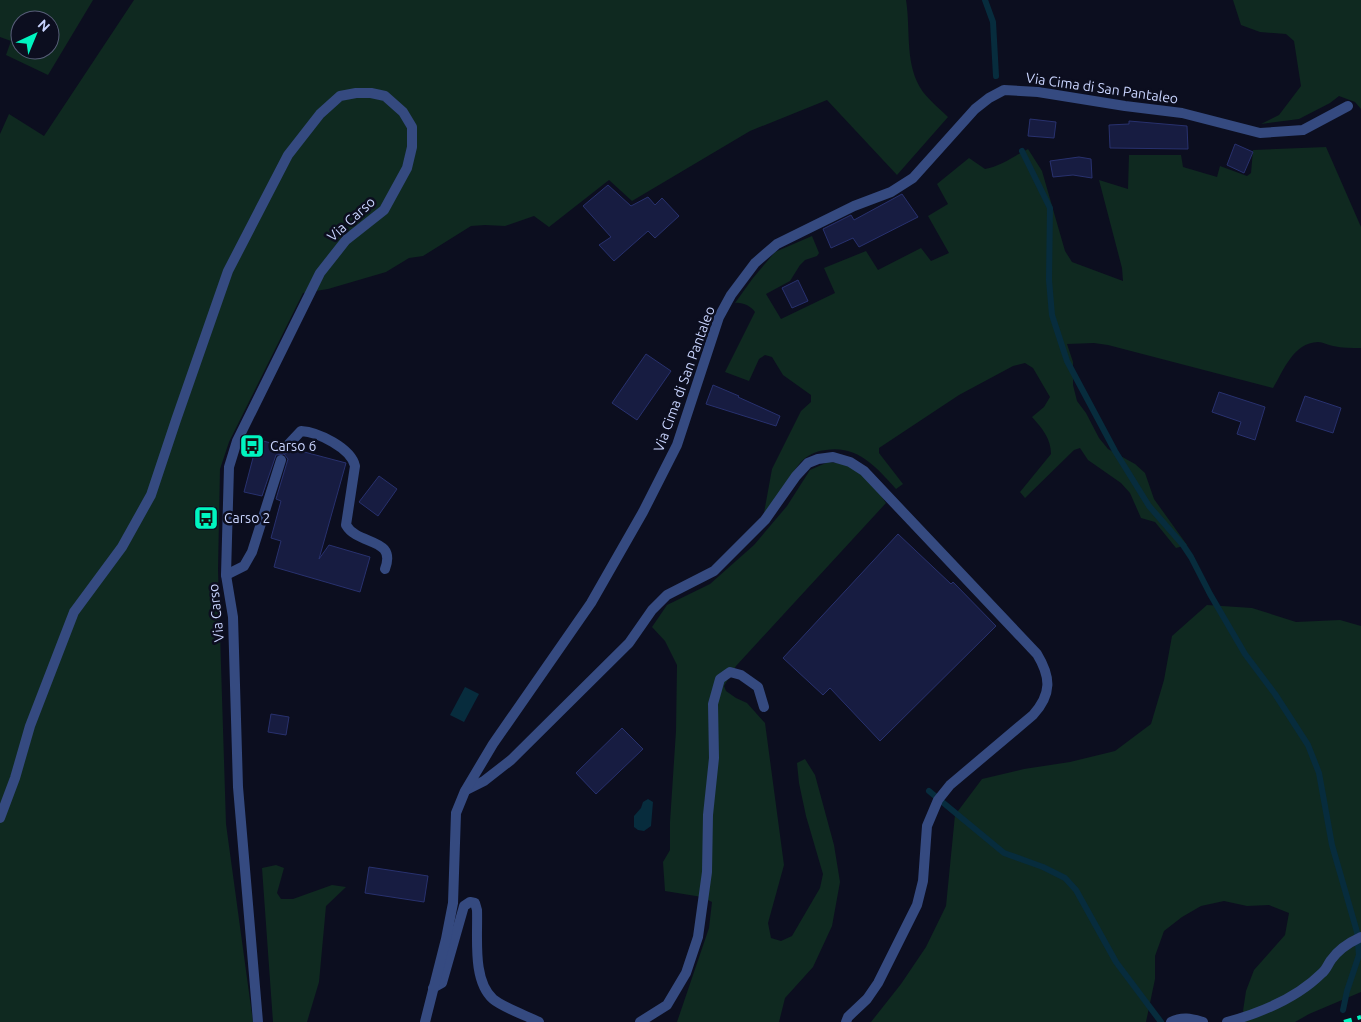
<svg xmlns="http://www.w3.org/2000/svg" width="1361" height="1022" font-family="Ubuntu,sans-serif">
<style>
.green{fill:#0f2920;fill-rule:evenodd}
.water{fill:#072c3d}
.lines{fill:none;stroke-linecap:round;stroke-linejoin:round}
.stream{stroke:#072c3d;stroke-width:6}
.building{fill:#171c41;stroke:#28316e}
.service{stroke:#354a80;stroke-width:10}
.minor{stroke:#354a80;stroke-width:10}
.rail{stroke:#00f5c0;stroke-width:4;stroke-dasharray:8 6;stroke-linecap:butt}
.labels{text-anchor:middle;stroke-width:5;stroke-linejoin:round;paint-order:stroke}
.street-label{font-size:14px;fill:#cad5ff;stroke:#0c0e1f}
.poi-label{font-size:14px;fill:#cad5ff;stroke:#0c0e1f;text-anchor:start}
</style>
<rect width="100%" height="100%" fill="#0c0e1f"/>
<g class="green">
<path d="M0,0H93L48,75L6,55L11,41L0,37ZM20,20H50V50H20Z"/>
<path d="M134,0H906C911,31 904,65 923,92C930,101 940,109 948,117L897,175L827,100L750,131L632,201L609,180L549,227L534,216L505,226L485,225L471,226L423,256L409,258L386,272L328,289L303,293L229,442L220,469L218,570L226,824L253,1022H0V134L9,114L44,136Z"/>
<path d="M1233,0H1361V109L1355,102L1339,96L1330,103L1299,119L1261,124L1279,115L1301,86L1294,41L1286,34L1260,32L1241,25Z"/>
<path d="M1326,147L1361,227V348C1351,348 1343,348 1333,346C1328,345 1323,342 1318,342C1293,343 1284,370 1273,388L1108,345L1094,343L1067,344L1073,362V385L1077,401L1086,413L1099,438L1108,449L1135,464L1145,473L1154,499L1187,545L1176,548L1155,522L1141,518L1130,493L1121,483L1088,460L1080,448L1074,450L1025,498L1020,492L1051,454C1051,439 1042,428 1032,417L1044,407L1050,397L1033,368L1025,363L1013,366L959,395L879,448V453L903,484L896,489C877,468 858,445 826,450C816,451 807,455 800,463C787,479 778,499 764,513L772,469L801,411L811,402V395L783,375L772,357L765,355L759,359L749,381L725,372L755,312C751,306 742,302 735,303L753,278L775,252L812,236L819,253L817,256L805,260L800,265L790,281L766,294L781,319L835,293L824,268L866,251L878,270L921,248L931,261L949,253L928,216L948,204L937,184L969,158L985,169C1001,166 1014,156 1028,149L1042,171L1065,251L1072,262L1123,281L1122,268L1099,180L1128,189L1129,155H1181L1183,167L1217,177L1220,166L1247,176L1251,173L1253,150Z"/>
<path d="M828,462C835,463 843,463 849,465C865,472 877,489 886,503L736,666L724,686L726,691L736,698L747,703L765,723L784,865L768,923L771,938L781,941L792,936L820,888L823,874L806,816L799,783L797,763L805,759L815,775L834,845L840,882L832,926L813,967L785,998L779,1022H677L709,928L712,902L702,897L665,891L663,862L670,850V822L676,731L677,665L665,641L652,627L667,605L710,584L754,545L787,506L810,470Z"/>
<path d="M1207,605L1252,608L1296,622L1340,620L1361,626V992L1309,1014L1295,1022H1245L1243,1011L1246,991L1254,970L1285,935L1289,913L1269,905L1247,906L1224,901L1201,906L1182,917L1164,931L1155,956V979L1146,1022H871L901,984L926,947L946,906L955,815L982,779L1024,769L1070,762L1115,751L1151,724L1164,680L1172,636Z"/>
<path d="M276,865L284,868L277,893L281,899H293L332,885L346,887L326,906L319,982L307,1022H273L262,868Z"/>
</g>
<g class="water">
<path d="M465,687L479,694L464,722L450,715Z"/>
<path d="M648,799L653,802L651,826L644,831L638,830L634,827V816L641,808L643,802Z"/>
</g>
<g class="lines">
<g class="stream">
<path d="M985,0L993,22L996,76"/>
<path d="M1022,151L1050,208L1049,280L1052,315L1067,361L1115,451L1149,506L1183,545L1191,557L1210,594L1245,654L1275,694L1308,745L1319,773L1332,845L1357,932L1359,955L1347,991L1343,1010"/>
<path d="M929,791L1004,853L1043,867L1065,878L1076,890L1116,962L1161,1022"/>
</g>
</g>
<g class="building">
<path d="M1030,119L1056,122L1054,138L1028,136Z"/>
<path d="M1129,121L1187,126L1188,149L1110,148L1109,125L1129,124Z"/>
<path d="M1235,144L1253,152L1244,173L1227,165Z"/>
<path d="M1079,157L1091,159L1092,178L1073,175L1053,177L1050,161Z"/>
<path d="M608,185L631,206L648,197L655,205L662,198L679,216L655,238L648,231L614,261L599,245L611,237L583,206Z"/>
<path d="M902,194L918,217L859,247L853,238L831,248L823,229L851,215L854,220Z"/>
<path d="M798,280L808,301L792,308L782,288Z"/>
<path d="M646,354L671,371L637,420L612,403Z"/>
<path d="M713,385L739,396L738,397L780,416L776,426L706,404Z"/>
<path d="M1219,392L1265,407L1255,440L1237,434L1241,422L1212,412Z"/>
<path d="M1305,396L1341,408L1333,433L1296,421Z"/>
<path d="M263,441L279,445L280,449L284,454L288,453L293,449L346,463L319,559L329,545L370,557L360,592L274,567L281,541L271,538L281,501L276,499L288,459L284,454L276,455L262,496L244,492L254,454L260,455Z"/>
<path d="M379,476L397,489L378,516L359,502Z"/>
<path d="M898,534L951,584L953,582L996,626L880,741L830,688L823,695L783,658Z"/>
<path d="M271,714L289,717L286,735L268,732Z"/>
<path d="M622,728L643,749L596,794L576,773Z"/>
<path d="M369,867L428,876L424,902L365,893Z"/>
</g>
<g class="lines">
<g class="service">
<path d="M286,447L301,431C318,432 351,448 355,466L346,525C358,546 397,537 385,569"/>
<path d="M226,575L244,566L252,552L281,460"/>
<path d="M433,988L442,983L464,906L470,902L475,903L477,910C478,937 472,980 493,999C502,1007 527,1016 539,1022"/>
<path d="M640,1022L667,1005L686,973L698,937L707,872L708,815L714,758L713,704L720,679L730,672L741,675L758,687L764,707"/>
</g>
<g class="minor">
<path d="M466,790L484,781L511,760L629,643L652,610L667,595L714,571L765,520L796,476L808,463L818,459L833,457L850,462L864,471L1037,654C1051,677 1052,694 1033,715L950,785L938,800L927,826L923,881L917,905L878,983L867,999L848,1017L846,1022"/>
<path d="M0,818L15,778L30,726L74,612L122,547L151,495L176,420L228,271L288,155L320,114L340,96L356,93H371L385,96L403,112L412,127V147L407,168L384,210L346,240L320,273L237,441L229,467L226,575L233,617L238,787L258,1022"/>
<path d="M425,1022L446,939L453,903L456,813L465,791L493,744L591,603L643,512L677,445L719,317L731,295L755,263L777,244L854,206L891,192L913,178L975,109L989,98L1004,90L1038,92L1125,106L1182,113L1260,133L1303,130L1348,106"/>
<path d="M1171,1022C1183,1016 1192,1019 1203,1022"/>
<path d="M1227,1022C1260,1013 1297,998 1322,973C1326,970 1328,964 1331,960C1338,950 1350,942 1361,937"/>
</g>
<path class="rail" d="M1344,1022L1361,1017"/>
</g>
<defs>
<symbol id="bus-square" viewBox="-11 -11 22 22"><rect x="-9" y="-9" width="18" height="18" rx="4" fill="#00f5c0" stroke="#0c0e1f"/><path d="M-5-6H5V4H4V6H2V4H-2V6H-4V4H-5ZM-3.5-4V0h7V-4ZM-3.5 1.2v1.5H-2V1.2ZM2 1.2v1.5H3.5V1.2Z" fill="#111"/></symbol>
</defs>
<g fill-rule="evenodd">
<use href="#bus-square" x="238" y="432" width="28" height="28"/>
<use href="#bus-square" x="192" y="504" width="28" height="28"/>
</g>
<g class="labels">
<g class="street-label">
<text transform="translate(1102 88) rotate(8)" y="5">Via Cima di San Pantaleo</text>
<text transform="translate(351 219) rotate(-42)" y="5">Via Carso</text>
<text transform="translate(684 379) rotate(-70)" y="5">Via Cima di San Pantaleo</text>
<text transform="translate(216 613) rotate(-96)" y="5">Via Carso</text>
</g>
<g class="poi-label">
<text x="270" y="451">Carso 6</text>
<text x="224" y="523">Carso 2</text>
</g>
</g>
<g transform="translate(35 35) rotate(44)"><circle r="24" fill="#0c0e1f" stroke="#585e79"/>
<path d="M0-4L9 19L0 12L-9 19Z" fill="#00f5c0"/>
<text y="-8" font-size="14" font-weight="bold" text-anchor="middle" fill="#cad5ff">N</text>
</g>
</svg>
